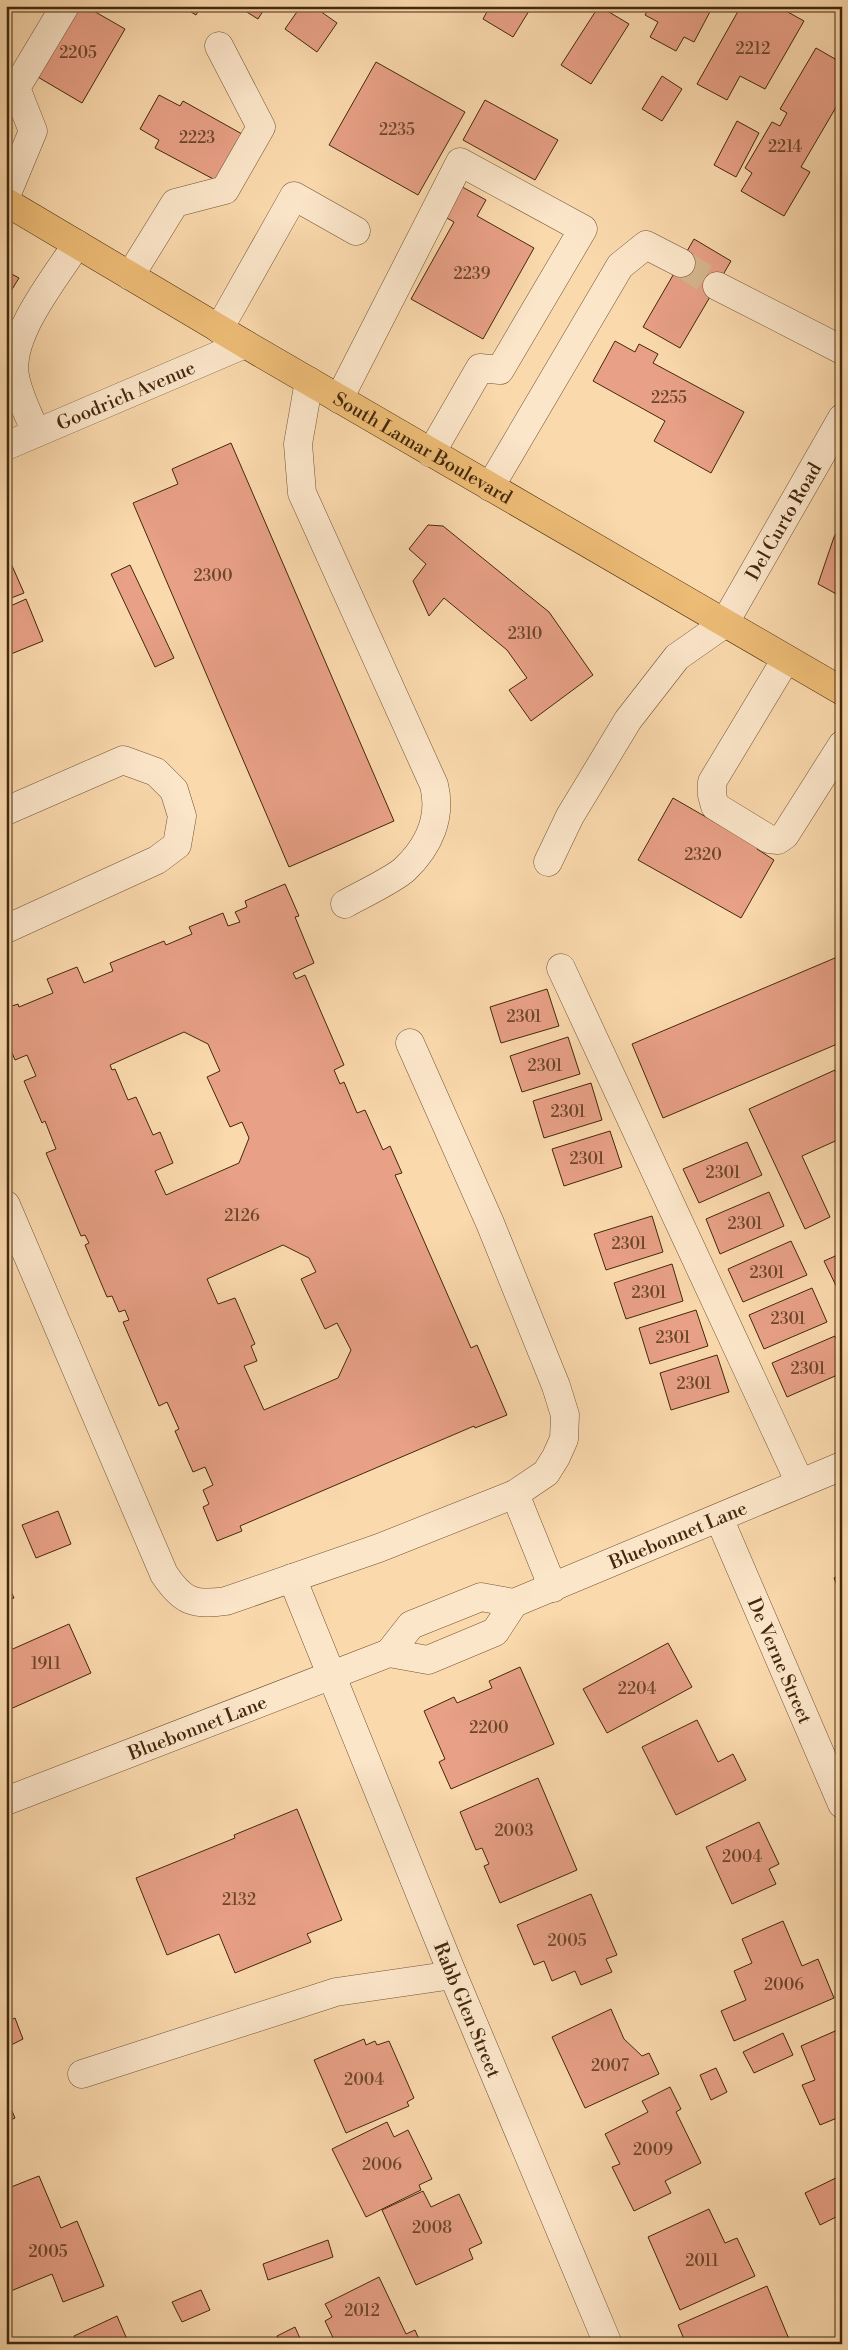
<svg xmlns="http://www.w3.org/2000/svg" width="848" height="2350" font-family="'Libre Bodoni',serif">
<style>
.building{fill:#e8a086;stroke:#43280c;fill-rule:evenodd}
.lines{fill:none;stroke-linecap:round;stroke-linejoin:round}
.minor-tunnel{stroke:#d5b68d;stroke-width:28;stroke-dasharray:28 14;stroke-linecap:butt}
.minor-casing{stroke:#715434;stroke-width:29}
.major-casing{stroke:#43280c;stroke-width:29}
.minor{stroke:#fce6ca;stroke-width:28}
.major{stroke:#edbc76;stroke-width:28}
.labels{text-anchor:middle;stroke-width:4.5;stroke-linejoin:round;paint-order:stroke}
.number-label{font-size:16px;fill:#6c462a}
.street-label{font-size:19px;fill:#43280c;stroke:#fce6ca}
</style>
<rect width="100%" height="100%" fill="#fad9ad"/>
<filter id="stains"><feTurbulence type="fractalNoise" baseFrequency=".004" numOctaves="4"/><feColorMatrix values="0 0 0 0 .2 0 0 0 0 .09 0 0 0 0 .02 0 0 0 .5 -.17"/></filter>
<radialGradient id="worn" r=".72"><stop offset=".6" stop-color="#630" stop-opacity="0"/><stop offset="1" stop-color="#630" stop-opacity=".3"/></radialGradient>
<g class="building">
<path d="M78,6H85L125,29L82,103L31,73Z"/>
<path d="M181,6H201L196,15Z"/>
<path d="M237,6H266L258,19Z"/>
<path d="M301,6H313L337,23L317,52L285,29Z"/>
<path d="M490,6H532L513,37L483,19Z"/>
<path d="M599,6L629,24L591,84L561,65Z"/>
<path d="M650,6H713L694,42L684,37L676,51L650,37L658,22L645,15Z"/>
<path d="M741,6H759L768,12L771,6H777L804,21L765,89L740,76L727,100L697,84Z"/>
<path d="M816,48L842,63V97L801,167L810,172L784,216L741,191L752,173L745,168L772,122L780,126L787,113L780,109Z"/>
<path d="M376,62L465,112L418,195L329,145Z"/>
<path d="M662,76L682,89L662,121L642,109Z"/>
<path d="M159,95L180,106L183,101L242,134L217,181L155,148L159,140L140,129Z"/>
<path d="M485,100L558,140L535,180L463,140Z"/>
<path d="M737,121L759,133L736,177L714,165Z"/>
<path d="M455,183L486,200L477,216L534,248L483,339L411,299L454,222L438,213Z"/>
<path d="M694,239L731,261L680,348L643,327Z"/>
<path d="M6,271L19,278L6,299Z"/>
<path d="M615,341L635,352L639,344L658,354L653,363L744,412L711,473L654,441L665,421L593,381Z"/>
<path d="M231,443L394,821L289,867L133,503L178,484L172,469Z"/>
<path d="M428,525L443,526L549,612L593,675L531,721L509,690L527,678L507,650L444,598L429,616L413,581L426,564L409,549Z"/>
<path d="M842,525V597L818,584L834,537Z"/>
<path d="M6,552L24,593L6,600Z"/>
<path d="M130,565L174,658L155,667L111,574Z"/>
<path d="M26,599L43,641L6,656V608Z"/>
<path d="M673,798L758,847L757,849L774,860L741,918L638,860Z"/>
<path d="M285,884L299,916L295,917L314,963L293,973L296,979L305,975L344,1065L334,1070L340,1084L344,1082L357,1113L365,1110L383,1150L390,1146L402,1173L395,1175L471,1348L477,1345L507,1415L475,1428L474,1426L240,1526L242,1531L217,1541L203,1507L209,1504L203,1490L213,1485L205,1467L193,1472L175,1431L179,1429L167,1402L159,1406L123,1322L129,1320L125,1310L119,1312L112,1296L107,1297L85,1245L89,1243L85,1235L81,1236L46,1153L56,1149L45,1121L42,1123L24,1081L36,1076L27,1055L15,1060L9,1046L6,1047V1008L18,1004L19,1007L53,993L47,979L77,967L84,983L113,971L110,963L164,941L166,945L192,934L189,927L223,913L228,926L240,922L235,912L247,907L245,901ZM184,1032L208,1044L220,1071L207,1077L230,1127L242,1122L249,1138L239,1163L166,1195L155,1171L173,1163L160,1132L153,1135L136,1097L128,1100L115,1069L112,1070L110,1065ZM283,1245L309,1258L316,1272L301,1279L325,1329L337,1323L351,1350L338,1378L264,1410L244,1366L257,1361L251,1346L255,1344L235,1298L218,1304L207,1279Z"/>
<path d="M842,955V1042L663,1118L632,1044Z"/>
<path d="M547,989L559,1026L501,1043L490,1007Z"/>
<path d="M568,1037L580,1074L522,1092L510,1056Z"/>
<path d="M835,1070L842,1084V1138L802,1156L830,1217L805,1229L749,1109Z"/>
<path d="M591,1083L602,1120L544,1138L533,1101Z"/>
<path d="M610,1131L622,1167L564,1186L552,1149Z"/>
<path d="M747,1142L762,1175L699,1203L683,1169Z"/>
<path d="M769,1192L784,1226L720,1254L706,1219Z"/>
<path d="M652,1216L663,1252L606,1270L594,1234Z"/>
<path d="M791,1241L807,1275L743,1302L728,1269Z"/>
<path d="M842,1253V1298L824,1261Z"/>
<path d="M672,1264L683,1301L626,1319L614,1283Z"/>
<path d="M812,1288L827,1322L764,1349L749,1315Z"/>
<path d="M696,1310L708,1346L650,1364L639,1328Z"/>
<path d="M835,1336L842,1350V1373L787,1397L772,1363Z"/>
<path d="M717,1355L729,1392L671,1410L660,1373Z"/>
<path d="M58,1511L71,1544L36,1558L22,1525Z"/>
<path d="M841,1575H842V1597L834,1578Z"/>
<path d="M6,1581L14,1598L6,1601Z"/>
<path d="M69,1624L91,1673L6,1711V1652Z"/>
<path d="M668,1643L692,1687L607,1733L583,1689Z"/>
<path d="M520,1667L554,1744L451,1789L439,1762L445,1759L424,1711L454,1697L457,1703L492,1688L489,1681Z"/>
<path d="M697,1720L718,1762L733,1754L746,1780L676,1815L642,1747Z"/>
<path d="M538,1778L577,1870L500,1903L484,1866L489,1864L482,1848L476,1850L460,1812Z"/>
<path d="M297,1809L342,1920L307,1934L311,1942L235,1973L219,1934L167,1955L136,1878L235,1838L234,1835Z"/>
<path d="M759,1822L779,1864L769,1869L776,1884L732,1904L706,1847Z"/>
<path d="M591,1894L617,1955L606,1959L612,1972L581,1985L575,1971L552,1981L544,1961L534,1965L517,1925Z"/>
<path d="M783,1921L802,1966L818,1959L834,1998L734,2041L721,2011L746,2000L734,1971L752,1963L742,1939Z"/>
<path d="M611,2009L624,2039L642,2056L649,2053L659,2074L585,2108L552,2037Z"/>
<path d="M15,2018L23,2039L9,2046L6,2040V2022Z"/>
<path d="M842,2028V2116L820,2125L802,2085L815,2080L801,2046Z"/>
<path d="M783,2033L793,2055L754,2073L743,2052Z"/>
<path d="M364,2039L366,2045L375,2041L377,2045L389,2041L414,2098L407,2102L409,2106L346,2133L314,2060Z"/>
<path d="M716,2068L727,2092L711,2100L700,2075Z"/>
<path d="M670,2087L681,2109L676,2112L701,2163L665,2181L671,2193L634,2211L612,2167L620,2164L605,2134L648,2112L642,2101Z"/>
<path d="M6,2097L15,2118L6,2122Z"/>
<path d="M387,2122L394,2137L408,2130L432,2179L419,2185L421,2190L366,2217L332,2149Z"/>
<path d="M842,2175V2229L836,2217L820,2225L805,2193Z"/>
<path d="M39,2176L61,2228L77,2221L104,2286L63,2302L52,2274L6,2293V2189Z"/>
<path d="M423,2191L431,2207L459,2194L482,2243L469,2249L473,2259L416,2285L382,2210Z"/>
<path d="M709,2209L725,2243L737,2238L755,2276L680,2310L648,2237Z"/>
<path d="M328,2240L333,2257L268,2280L263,2264Z"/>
<path d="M379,2277L406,2334L415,2330L421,2344H336L325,2321L332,2317L325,2304Z"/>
<path d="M767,2286L791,2344H686L678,2325Z"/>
<path d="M201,2290L210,2310L182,2322L172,2302Z"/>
<path d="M117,2316L129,2344H77L74,2336Z"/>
<path d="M295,2327L302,2343L280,2344L277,2336Z"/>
</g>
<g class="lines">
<path class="minor-tunnel" d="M681,263L717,286"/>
<defs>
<g id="minor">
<path d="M6,196L33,131L16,88L65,6"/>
<path d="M130,276L175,203L225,190L261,127L219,46"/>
<path d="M717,286L842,350"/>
<path d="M219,329L294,196L356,231"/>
<path d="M309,381L298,444L302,493L434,785C442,817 429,846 405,869C395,879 359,896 345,904"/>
<path d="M339,399L460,162L583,229L500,370L480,368L431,453"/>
<path d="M36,433C29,415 18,395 15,376C8,335 55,278 77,244"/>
<path id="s1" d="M6,446L245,344"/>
<path d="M490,487L620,266L646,245L681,263"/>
<path d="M786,659L712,782V795L715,806L769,839L778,840L785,835L842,745"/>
<path d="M6,811L123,760L156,772L174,790L182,816L177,845L157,860L6,929"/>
<path id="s2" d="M548,862L570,816L628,720L677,657L724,624L842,418"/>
<path d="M561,968L800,1483"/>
<path d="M6,1205L164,1574C182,1601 193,1606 226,1601L379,1548L515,1494L546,1473L556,1457L564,1439L565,1415L556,1386L490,1223L410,1043"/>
<path d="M515,1494L553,1588"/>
<path id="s3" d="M719,1518L842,1804"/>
<path id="s4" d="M292,1578L453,1975L608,2344"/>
<path id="s5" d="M389,1653L411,1625L481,1597L514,1603L842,1466"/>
<path id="s6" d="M6,1801L389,1653L428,1660L495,1632L514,1603"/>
<path d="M82,2074L336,1992L453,1975"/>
</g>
<g id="major">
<path id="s7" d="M6,202L245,344L842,691"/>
</g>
</defs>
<use href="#minor" class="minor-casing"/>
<use href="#major" class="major-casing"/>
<use href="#minor" class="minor"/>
<use href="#major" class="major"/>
</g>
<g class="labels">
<g class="number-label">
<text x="753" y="54">2212</text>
<text x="78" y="58">2205</text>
<text x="397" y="135">2235</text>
<text x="197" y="143">2223</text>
<text x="785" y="152">2214</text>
<text x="472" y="279">2239</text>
<text x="669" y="403">2255</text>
<text x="213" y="581">2300</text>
<text x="525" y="639">2310</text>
<text x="703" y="860">2320</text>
<text x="524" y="1022">2301</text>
<text x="545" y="1071">2301</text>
<text x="568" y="1117">2301</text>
<text x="587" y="1164">2301</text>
<text x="723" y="1178">2301</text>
<text x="242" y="1221">2126</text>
<text x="745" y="1229">2301</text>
<text x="629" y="1249">2301</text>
<text x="767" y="1278">2301</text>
<text x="649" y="1298">2301</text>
<text x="788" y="1324">2301</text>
<text x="673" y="1343">2301</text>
<text x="808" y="1374">2301</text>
<text x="694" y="1389">2301</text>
<text x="46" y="1669">1911</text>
<text x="637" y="1694">2204</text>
<text x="489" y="1733">2200</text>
<text x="514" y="1836">2003</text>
<text x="742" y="1862">2004</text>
<text x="239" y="1905">2132</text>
<text x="567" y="1946">2005</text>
<text x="784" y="1990">2006</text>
<text x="610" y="2071">2007</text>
<text x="364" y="2085">2004</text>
<text x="653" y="2155">2009</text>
<text x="382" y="2170">2006</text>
<text x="432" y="2233">2008</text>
<text x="48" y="2257">2005</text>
<text x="702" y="2266">2011</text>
<text x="362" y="2316">2012</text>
</g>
<g class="street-label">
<text dy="7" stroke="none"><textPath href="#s1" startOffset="130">Goodrich Avenue</textPath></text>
<text dy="7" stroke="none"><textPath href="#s7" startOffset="484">South Lamar Boulevard</textPath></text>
<text dy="7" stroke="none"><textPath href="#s2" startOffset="419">Del Curto Road</textPath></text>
<text dy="7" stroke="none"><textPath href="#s5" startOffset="322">Bluebonnet Lane</textPath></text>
<text dy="7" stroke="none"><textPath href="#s3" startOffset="155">De Verne Street</textPath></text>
<text dy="7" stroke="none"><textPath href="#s6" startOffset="205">Bluebonnet Lane</textPath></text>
<text dy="7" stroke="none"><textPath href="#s4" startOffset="466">Rabb Glen Street</textPath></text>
</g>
</g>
<rect width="848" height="2350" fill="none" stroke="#fad9ad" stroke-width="25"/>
<rect x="8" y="8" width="833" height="2335" fill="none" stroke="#43280c" stroke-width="2.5"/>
<rect x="12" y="12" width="823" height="2325" fill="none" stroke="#43280c"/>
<rect width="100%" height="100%" filter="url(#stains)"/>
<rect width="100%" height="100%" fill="url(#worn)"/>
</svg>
